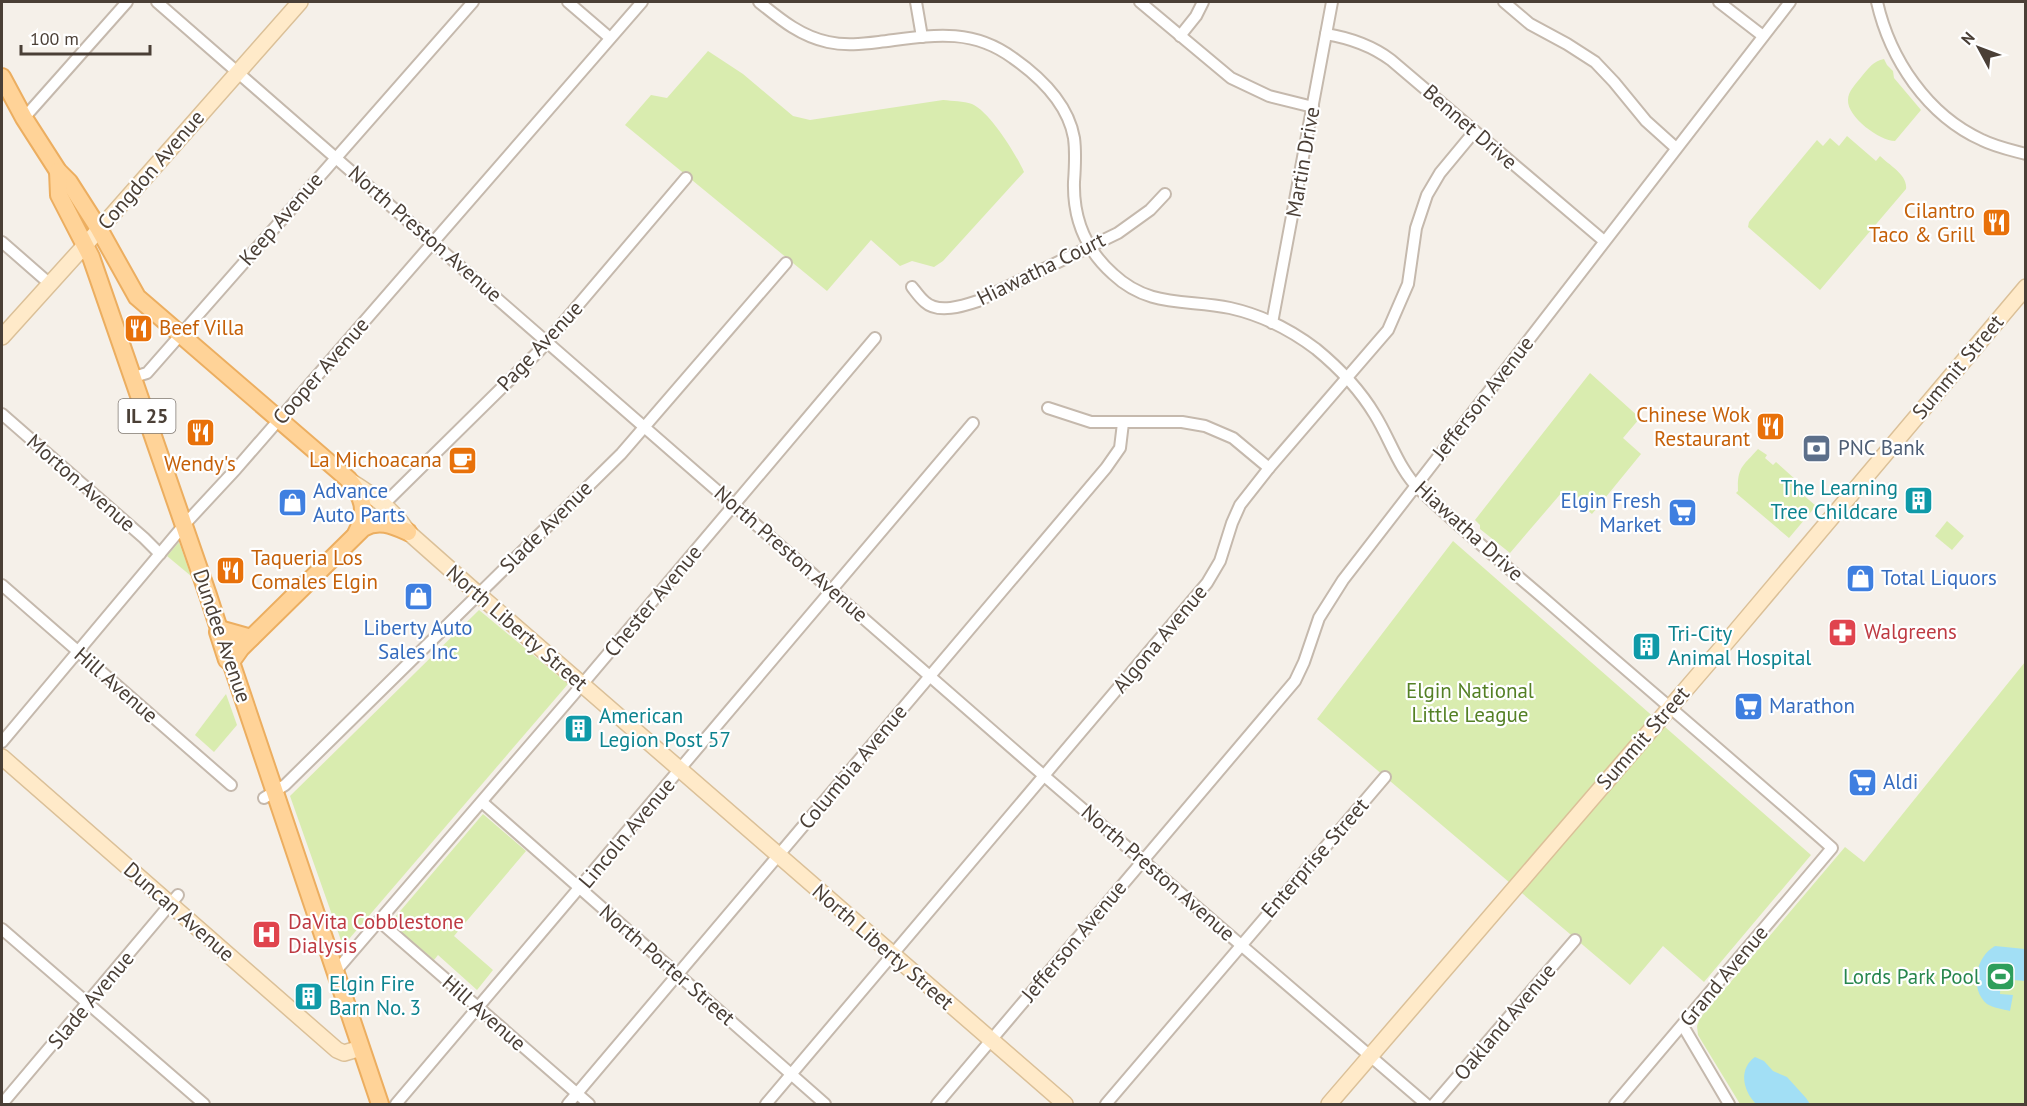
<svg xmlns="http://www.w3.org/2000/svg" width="2027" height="1106" font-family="'PT Sans',sans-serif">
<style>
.green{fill:#d9ecaf}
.water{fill:#a2dff5}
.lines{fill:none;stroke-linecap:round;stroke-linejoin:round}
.street-casing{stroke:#c5b9ad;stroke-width:14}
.secondary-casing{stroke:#dbc098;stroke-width:18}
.primary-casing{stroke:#ecae60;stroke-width:20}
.street{stroke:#fff;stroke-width:10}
.secondary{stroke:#ffeac9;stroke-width:15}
.primary{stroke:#ffd398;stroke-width:16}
.labels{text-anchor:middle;stroke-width:4.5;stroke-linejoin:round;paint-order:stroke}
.shield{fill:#fff;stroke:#807972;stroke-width:1.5}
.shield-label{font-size:20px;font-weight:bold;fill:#4a3f36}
.street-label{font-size:21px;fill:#4a3f36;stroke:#fff}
.food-label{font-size:21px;fill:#c56008;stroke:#fff;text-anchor:end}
.service-label{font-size:21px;fill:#4e5e75;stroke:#fff;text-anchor:start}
.culture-label{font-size:21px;fill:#0d838f;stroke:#fff;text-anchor:start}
.shop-label{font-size:21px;fill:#366cbe;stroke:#fff;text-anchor:start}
.health-label{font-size:21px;fill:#be3a42;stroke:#fff;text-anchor:start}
.park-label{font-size:21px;fill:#548025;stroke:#fff}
.leisure-label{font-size:21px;fill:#27864d;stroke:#fff;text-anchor:end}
</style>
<rect width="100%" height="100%" fill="#f5f0e9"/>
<g class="green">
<path d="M708,51L743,74L793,116L810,120L943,100C953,101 963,101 972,104C990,112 1016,154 1024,172L943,261L934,267L912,261L900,266L871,240L827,291L625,125L651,95L667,98Z"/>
<path d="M1884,59L1887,65L1893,71L1894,78L1921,110L1895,141C1880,141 1847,117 1848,100C1848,91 1856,84 1862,76C1869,68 1873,61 1884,59Z"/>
<path d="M1847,136L1876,161L1880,156C1889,165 1908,175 1906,189L1820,290L1748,227L1749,222L1817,140L1823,146L1830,138L1839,146Z"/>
<path d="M1590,373L1640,418L1623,438L1641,454L1592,514L1563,491L1510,553L1480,529V525L1475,520Z"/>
<path d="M1758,449L1767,455L1765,458L1773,465L1776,462L1796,480L1803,490L1801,493L1816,506L1789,538L1736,493L1738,491C1737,467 1743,466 1758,449Z"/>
<path d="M1947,521L1964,536L1952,550L1935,536Z"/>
<path d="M1453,541L1811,855L1704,982L1663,946L1630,985L1317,719Z"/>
<path d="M179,542L191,576L167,556Z"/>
<path d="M479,610L568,684L343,946L290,796Z"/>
<path d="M2025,662V1104H1740L1698,1035L1697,1026L1700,1018L1845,847L1864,862Z"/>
<path d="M226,694L237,725L214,752L195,735Z"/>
<path d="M483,814L526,851L454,936L493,970L477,990L438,955L434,960L390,923Z"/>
</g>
<g class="water">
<path d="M1995,946L2025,949V981L2001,979L2000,994L2013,995L2010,1011C2003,1009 1993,1008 1987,1004C1969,989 1976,956 1995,946Z"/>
<path d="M1755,1057L1764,1061L1773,1071L1787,1077L1806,1098L1810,1104H1756C1743,1091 1738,1069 1755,1057Z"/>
</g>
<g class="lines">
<defs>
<g id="street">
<path d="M157,2L1035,768L1426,1104"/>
<path d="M568,2L610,38"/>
<path d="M759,2C780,19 800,36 828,42C845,46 862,44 879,42C928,36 970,26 1013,58C1040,77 1068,104 1074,138C1076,153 1075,168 1074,182C1073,219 1086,250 1113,274C1149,308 1186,299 1230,308C1261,315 1291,330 1316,349C1338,367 1360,390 1375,415C1390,439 1399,470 1420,490C1461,529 1505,565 1548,602C1642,684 1738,765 1832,848L1615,1104"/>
<path d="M916,2L922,37"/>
<path d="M1140,2L1231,78L1269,96L1313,107"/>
<path d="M1504,2L1530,24L1567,44L1595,62L1614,82L1646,121L1676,148"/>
<path d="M1719,2L1763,36"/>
<path d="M1877,2C1890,59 1927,115 1982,140C1996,147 2011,150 2026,154"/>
<path d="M1326,34C1350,38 1371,45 1391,60L1604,241"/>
<path d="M1180,36L1196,16L1203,2"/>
<path d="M24,118L127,2"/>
<path d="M2,242L50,284"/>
<path d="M912,287C916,292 920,298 925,302C938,314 963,306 978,301L1118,233L1150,210L1165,194"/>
<path d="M1272,323L1332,2"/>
<path d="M134,377L147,373L473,2"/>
<path d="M1048,408L1091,422H1182L1205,426L1233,438L1269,468"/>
<path d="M2,414L144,538L160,554"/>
<path d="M383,505L540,350L686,178"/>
<path d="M2,585L231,785"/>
<path d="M2,742L184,525L236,469L642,2"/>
<path d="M264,798L285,785L621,454L786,263"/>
<path d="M482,802L825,1104"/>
<path d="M379,921L589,1104"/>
<path d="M2,929L204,1104"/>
<path d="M335,972L574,694L875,338"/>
<path d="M1683,1026L1729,1104"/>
<path d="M2,1104L178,895"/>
<path d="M396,1104L973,423"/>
<path d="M568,1104L1106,468L1120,448L1123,423"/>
<path d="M766,1104L1207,583L1220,561L1232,523L1240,505L1269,468L1388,330L1408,284L1416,228L1427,195L1440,173L1474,132"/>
<path d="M937,1104L1295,681L1304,662L1319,618L1343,580L1790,2"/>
<path d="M1106,1104L1385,777"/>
<path d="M1434,1104L1575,940"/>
</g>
<g id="secondary">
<path d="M2,337L105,223L300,2"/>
<path d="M350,481C371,494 394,510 408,532L478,594L1065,1104"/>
<path d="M2,757L337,1050L344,1053L361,1048"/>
<path d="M1329,1104L1730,638L2026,287"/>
</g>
<g id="primary">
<path d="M2,77L24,118L58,171L69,182L99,229L137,297L348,479C364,498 368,510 356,534"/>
<path d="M58,171L59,195L91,257L208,595L219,629L218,632L227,660L231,662L380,1104"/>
<path d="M219,629L251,638"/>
<path d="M231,662L241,648L363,528C379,519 392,525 408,532"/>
</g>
</defs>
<use href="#street" class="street-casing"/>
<use href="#secondary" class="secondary-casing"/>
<use href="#primary" class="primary-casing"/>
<use href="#street" class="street"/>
<use href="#secondary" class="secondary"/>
<use href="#primary" class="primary"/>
</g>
<defs>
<symbol id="restaurant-square" viewBox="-11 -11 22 22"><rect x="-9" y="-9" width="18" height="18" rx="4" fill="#e8710a" stroke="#fff"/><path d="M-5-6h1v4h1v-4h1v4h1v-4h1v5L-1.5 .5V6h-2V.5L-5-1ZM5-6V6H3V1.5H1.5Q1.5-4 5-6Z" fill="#fff"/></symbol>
<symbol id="bank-square" viewBox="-11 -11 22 22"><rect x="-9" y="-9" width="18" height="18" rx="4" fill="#5c6f8a" stroke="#fff"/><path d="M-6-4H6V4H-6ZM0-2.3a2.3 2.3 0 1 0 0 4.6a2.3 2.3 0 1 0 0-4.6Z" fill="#fff"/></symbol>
<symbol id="cafe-square" viewBox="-11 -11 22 22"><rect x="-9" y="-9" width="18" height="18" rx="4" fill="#e8710a" stroke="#fff"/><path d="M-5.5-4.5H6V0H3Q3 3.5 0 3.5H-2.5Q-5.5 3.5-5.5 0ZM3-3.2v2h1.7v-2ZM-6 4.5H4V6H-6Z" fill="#fff"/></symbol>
<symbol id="building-square" viewBox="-11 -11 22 22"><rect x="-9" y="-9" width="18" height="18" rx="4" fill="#0f9aa8" stroke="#fff"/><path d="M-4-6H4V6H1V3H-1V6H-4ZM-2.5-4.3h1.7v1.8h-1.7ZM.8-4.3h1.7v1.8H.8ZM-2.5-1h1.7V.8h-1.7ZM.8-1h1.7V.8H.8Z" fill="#fff"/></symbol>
<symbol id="shop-square" viewBox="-11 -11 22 22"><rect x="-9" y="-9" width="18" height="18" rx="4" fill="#3f7fe0" stroke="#fff"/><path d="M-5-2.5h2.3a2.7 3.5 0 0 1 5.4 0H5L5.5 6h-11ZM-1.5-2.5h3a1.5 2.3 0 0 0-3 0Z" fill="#fff"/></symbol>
<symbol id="supermarket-square" viewBox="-11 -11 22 22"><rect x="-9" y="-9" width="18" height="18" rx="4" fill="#3f7fe0" stroke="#fff"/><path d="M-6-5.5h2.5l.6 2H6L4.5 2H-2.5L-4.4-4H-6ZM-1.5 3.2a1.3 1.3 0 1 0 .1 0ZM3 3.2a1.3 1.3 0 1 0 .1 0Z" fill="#fff"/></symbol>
<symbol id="pharmacy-square" viewBox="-11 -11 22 22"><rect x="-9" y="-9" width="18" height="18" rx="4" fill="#e0444e" stroke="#fff"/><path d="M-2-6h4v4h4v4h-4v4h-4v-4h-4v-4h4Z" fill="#fff"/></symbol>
<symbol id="hospital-square" viewBox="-11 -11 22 22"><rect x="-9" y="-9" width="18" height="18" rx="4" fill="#e0444e" stroke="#fff"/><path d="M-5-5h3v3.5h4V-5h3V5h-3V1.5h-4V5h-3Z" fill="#fff"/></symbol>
<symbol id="stadium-square" viewBox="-11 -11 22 22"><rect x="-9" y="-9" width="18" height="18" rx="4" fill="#2e9e5b" stroke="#fff"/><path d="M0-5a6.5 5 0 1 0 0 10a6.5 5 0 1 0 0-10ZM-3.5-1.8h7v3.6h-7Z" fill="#fff"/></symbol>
</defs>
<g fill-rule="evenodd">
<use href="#restaurant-square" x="1980" y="206" width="33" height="33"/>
<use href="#restaurant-square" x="122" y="312" width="33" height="33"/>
<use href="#restaurant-square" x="1754" y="410" width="33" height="33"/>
<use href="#restaurant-square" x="184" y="416" width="33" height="33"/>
<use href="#bank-square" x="1800" y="432" width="33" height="33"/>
<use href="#cafe-square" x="446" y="444" width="33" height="33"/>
<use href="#building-square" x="1902" y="484" width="33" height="33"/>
<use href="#shop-square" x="276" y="486" width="33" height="33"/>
<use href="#supermarket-square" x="1666" y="496" width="33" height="33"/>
<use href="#restaurant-square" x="214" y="554" width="33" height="33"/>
<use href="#shop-square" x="1844" y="562" width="33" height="33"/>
<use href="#shop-square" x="402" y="580" width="33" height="33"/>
<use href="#pharmacy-square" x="1826" y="616" width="33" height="33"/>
<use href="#building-square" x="1630" y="630" width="33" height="33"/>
<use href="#supermarket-square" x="1732" y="690" width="33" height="33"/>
<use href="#building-square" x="562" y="712" width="33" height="33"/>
<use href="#supermarket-square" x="1846" y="766" width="33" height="33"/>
<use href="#hospital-square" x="250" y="918" width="33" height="33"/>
<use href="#stadium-square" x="1984" y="960" width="33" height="33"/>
<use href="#building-square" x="292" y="980" width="33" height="33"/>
</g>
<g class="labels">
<rect class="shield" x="118.5" y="399" width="57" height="34" rx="4.5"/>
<g class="shield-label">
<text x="147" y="423">IL 25</text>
</g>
<g class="street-label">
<text transform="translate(1470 127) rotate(41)" y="7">Bennet Drive</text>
<text transform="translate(1303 162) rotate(-80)" y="7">Martin Drive</text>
<text transform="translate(151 170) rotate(-49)" y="7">Congdon Avenue</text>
<text transform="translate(281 219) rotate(-49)" y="7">Keep Avenue</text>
<text transform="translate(425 234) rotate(41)" y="7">North Preston Avenue</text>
<text transform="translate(1041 269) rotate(-26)" y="7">Hiawatha Court</text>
<text transform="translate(540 346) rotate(-47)" y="7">Page Avenue</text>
<text transform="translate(1958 367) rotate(-50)" y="7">Summit Street</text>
<text transform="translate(321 371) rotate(-49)" y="7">Cooper Avenue</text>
<text transform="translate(1483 398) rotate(-52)" y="7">Jefferson Avenue</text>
<text transform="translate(81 483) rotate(41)" y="7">Morton Avenue</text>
<text transform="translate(546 527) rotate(-45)" y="7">Slade Avenue</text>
<text transform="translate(1469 531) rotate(42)" y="7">Hiawatha Drive</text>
<text transform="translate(791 554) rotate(41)" y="7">North Preston Avenue</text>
<text transform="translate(653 601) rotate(-50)" y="7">Chester Avenue</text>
<text transform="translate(517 628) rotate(41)" y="7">North Liberty Street</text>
<text transform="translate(222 636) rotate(71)" y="7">Dundee Avenue</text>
<text transform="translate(1160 639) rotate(-50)" y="7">Algona Avenue</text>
<text transform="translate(116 685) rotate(41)" y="7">Hill Avenue</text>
<text transform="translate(1643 738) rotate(-49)" y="7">Summit Street</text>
<text transform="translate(853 767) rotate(-50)" y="7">Columbia Avenue</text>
<text transform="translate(627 833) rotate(-50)" y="7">Lincoln Avenue</text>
<text transform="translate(1315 858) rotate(-49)" y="7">Enterprise Street</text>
<text transform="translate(1158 873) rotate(41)" y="7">North Preston Avenue</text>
<text transform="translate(179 912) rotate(41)" y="7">Duncan Avenue</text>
<text transform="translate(1074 941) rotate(-50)" y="7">Jefferson Avenue</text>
<text transform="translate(883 947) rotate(41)" y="7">North Liberty Street</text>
<text transform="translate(667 965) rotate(41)" y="7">North Porter Street</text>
<text transform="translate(1724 976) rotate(-50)" y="7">Grand Avenue</text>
<text transform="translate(91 1000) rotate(-50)" y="7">Slade Avenue</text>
<text transform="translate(484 1013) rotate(41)" y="7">Hill Avenue</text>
<text transform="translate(1505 1022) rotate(-50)" y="7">Oakland Avenue</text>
</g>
<g class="food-label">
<text x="1975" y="218">Cilantro<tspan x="1975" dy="24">Taco &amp; Grill</tspan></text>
<text x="159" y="335" text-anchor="start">Beef Villa</text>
<text x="1750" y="422">Chinese Wok<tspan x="1750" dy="24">Restaurant</tspan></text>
<text x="442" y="467">La Michoacana</text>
<text x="200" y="471" text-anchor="middle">Wendy's</text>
<text x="251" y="565" text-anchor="start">Taqueria Los<tspan x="251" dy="24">Comales Elgin</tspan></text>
</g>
<g class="service-label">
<text x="1838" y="455">PNC Bank</text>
</g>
<g class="culture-label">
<text x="1898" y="495" text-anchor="end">The Learning<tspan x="1898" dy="24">Tree Childcare</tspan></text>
<text x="1668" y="641">Tri-City<tspan x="1668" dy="24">Animal Hospital</tspan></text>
<text x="599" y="723">American<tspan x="599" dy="24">Legion Post 57</tspan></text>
<text x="329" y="991">Elgin Fire<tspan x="329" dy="24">Barn No. 3</tspan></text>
</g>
<g class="shop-label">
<text x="313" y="498">Advance<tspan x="313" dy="24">Auto Parts</tspan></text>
<text x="1661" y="508" text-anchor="end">Elgin Fresh<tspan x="1661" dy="24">Market</tspan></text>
<text x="1881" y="585">Total Liquors</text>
<text x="418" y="635" text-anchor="middle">Liberty Auto<tspan x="418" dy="24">Sales Inc</tspan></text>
<text x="1769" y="713">Marathon</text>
<text x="1883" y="789">Aldi</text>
</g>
<g class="health-label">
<text x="1864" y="639">Walgreens</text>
<text x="288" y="929">DaVita Cobblestone<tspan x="288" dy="24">Dialysis</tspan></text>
</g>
<g class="park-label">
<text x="1470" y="698">Elgin National<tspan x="1470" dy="24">Little League</tspan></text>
</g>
<g class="leisure-label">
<text x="1980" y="984">Lords Park Pool</text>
</g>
</g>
<rect width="2027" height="1106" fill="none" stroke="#4a3f36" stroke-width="6"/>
<g transform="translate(1979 48) rotate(311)" stroke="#ffffff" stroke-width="4.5" paint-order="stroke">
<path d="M0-4.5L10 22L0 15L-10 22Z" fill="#4a3f36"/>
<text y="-9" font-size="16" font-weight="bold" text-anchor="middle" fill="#4a3f36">N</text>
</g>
<path d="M21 45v9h129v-9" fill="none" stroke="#4a3f36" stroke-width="3"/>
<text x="30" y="45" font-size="18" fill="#4a3f36" stroke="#ffffff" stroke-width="4.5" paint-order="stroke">100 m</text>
</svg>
